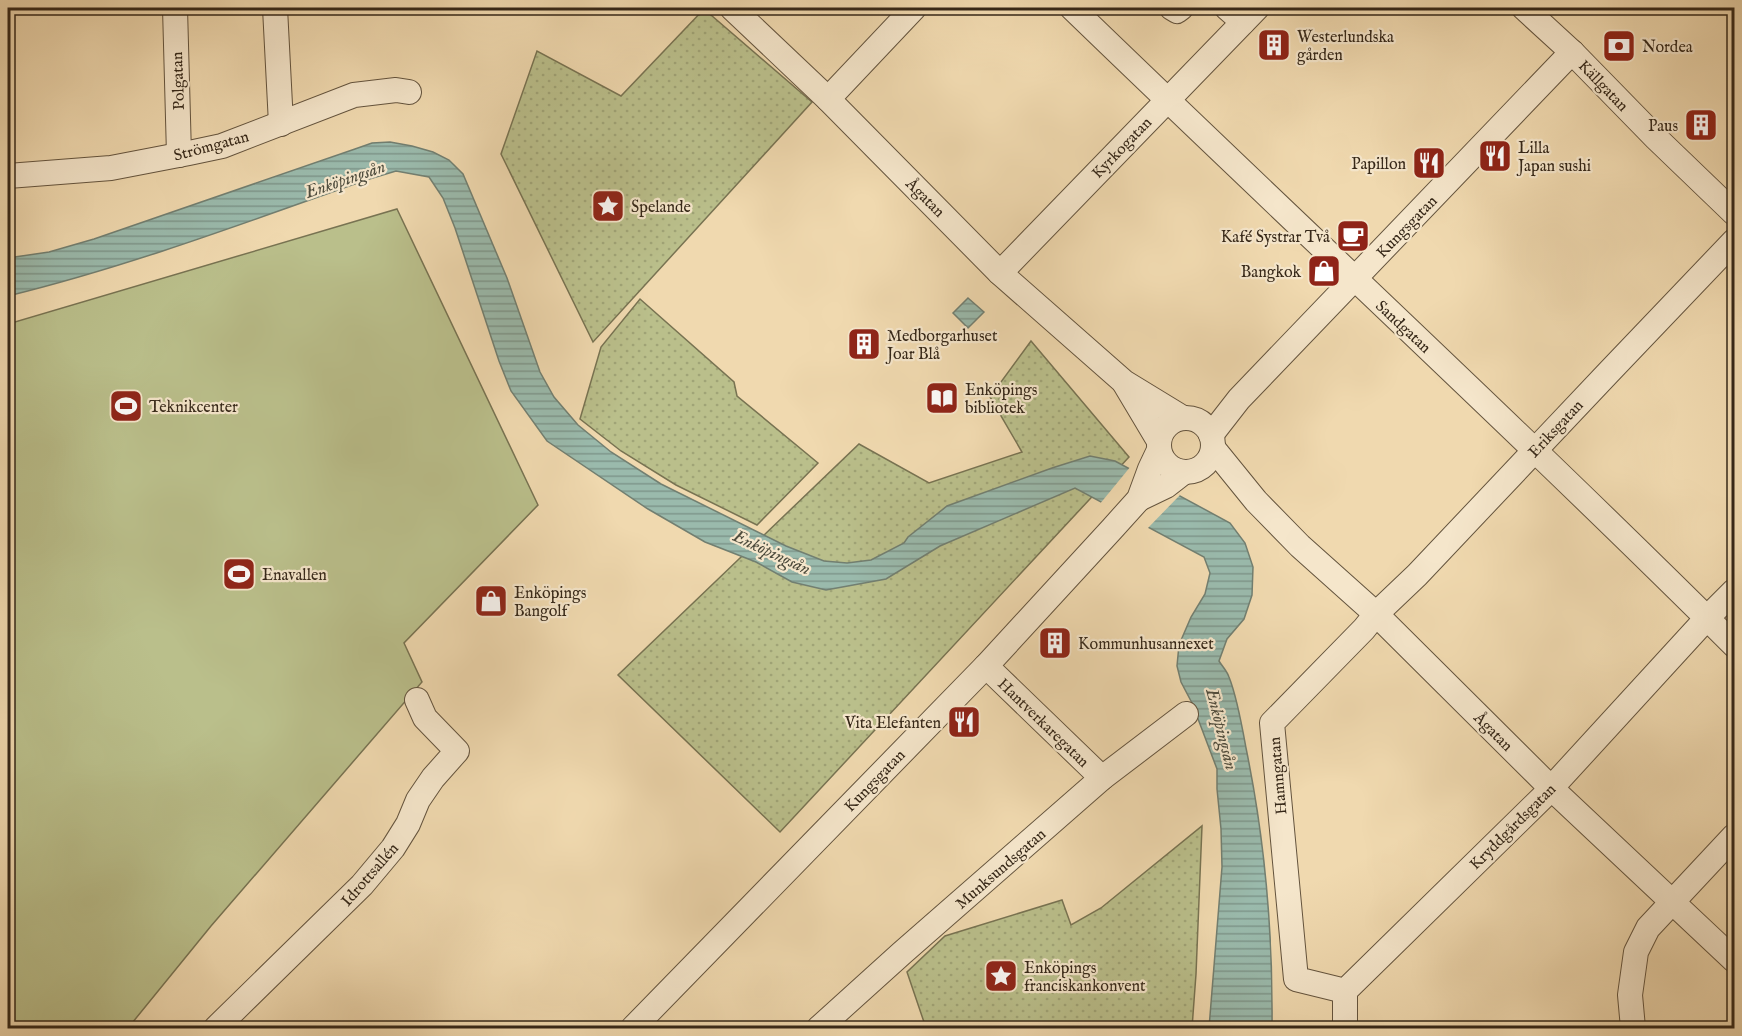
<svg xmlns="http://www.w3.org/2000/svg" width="1742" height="1036" font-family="'IM FELL English',serif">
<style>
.green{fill:#babf8b;stroke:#787352;stroke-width:1.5}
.park{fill:url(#park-dots);stroke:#787352;stroke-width:1.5}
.water{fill:url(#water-rules);stroke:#727f71;stroke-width:1.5}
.pier{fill:#f0d9af}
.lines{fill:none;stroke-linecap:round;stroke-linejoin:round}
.minor-casing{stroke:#64543e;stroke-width:26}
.minor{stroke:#f5e6cb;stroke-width:24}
.labels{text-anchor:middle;stroke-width:4.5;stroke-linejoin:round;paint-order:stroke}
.poi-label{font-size:16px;fill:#352718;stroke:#f5e6cb;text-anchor:start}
.street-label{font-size:16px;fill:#352718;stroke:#f5e6cb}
.water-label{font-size:18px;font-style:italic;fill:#4e4c3d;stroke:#f5e6cb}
</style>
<defs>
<pattern id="park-dots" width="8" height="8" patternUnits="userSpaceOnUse" patternTransform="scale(1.5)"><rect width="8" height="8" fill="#babf8b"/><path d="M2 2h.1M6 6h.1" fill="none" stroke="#a0a477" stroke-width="1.8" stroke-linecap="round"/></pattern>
<pattern id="water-rules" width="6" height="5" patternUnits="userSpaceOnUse" patternTransform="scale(1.5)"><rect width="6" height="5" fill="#9abaac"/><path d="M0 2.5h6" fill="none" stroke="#7e978b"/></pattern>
</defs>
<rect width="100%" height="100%" fill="#f0d9af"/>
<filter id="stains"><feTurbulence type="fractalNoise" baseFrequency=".00333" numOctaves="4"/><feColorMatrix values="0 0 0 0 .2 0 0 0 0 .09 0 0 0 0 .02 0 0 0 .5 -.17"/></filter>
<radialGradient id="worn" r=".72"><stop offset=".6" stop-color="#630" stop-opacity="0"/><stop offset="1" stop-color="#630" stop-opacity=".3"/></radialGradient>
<path class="green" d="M397,209L538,505L404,643L422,682L211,926L128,1028H8V324Z"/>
<g class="park">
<path d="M704,9L812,102L593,342L501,154L537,51L621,96Z"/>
<path d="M640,299L734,382L737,396L818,463L757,525L676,485L621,451L580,419L601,347Z"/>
<path d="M1031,341L1129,457L780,832L618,675L859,444L929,483L1022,452L990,397Z"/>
<path d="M1202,826L1196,974L1192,1028H926L907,972L945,936L1062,900L1071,925L1101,908Z"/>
</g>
<g class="water">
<path d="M390,142L412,146L433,152L449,160L463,174L507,278L540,372L554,397L578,425L611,452L661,484L786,546L824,561L847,563L871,560L904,543L908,537L947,506L1052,468L1090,456L1115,461L1230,523L1245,543L1253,567L1252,595L1244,619L1227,639L1219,661C1222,666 1227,671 1229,677C1237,697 1242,726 1246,748C1265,840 1273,935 1272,1028H1209L1222,867L1221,829L1217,789V769L1192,703L1181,682L1177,666L1179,645L1191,617L1205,594L1210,573L1204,557L1075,488L940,546L886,579L826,590L792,582L756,562L705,542L648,509L547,441L511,391L499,361L455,228L443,198L429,177L396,171L366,180C247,222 130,266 8,296V258L49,252L94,239L355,149L372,143Z"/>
<path d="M968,298L984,312L968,328L953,313Z"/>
</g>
<path class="pier" d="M1131,466L1180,495L1146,530L1099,505Z"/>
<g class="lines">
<defs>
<g id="minor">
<path d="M175,8L179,155"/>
<path d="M275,8L281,124"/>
<path d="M732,8L828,99L1000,273L1124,382L1183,418"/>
<path d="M1072,8C1292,221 1517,429 1734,645"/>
<path d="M1172,8L1177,11L1181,8"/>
<path d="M1227,8L1243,22"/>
<path d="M1524,8L1572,52L1656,138L1734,213"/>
<path d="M828,99L914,8"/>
<path d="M8,176L111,168L189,153L222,146L354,95L396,90L409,92"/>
<path d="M1734,241L1608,373L1417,575L1376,614L1364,629L1272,723L1296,979L1345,991L1543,797L1707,618L1734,591"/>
<path d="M1000,273L1257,8"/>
<path d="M1125,384L1159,441"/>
<circle cx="1186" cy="445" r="27"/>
<path d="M1211,435L1239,399L1572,52"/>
<path d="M1213,448L1256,501L1300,546L1376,614L1551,788L1734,960"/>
<path d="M1139,499L1166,486L1184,472"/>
<path d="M986,666L1102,778"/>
<path d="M1345,991V1028"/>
<path d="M216,1028L362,885L393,848L408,824L418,800L433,778L457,751L425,718L417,700"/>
<path d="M633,1028L986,666L1112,529L1139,499L1150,469L1159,450"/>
<path d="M819,1028L902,953L1102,778L1186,714"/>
<path d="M1633,1028L1630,995L1636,952L1648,928L1734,836"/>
</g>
</defs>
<use href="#minor" class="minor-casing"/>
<use href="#minor" class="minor"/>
</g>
<defs>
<symbol id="building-square" viewBox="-11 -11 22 22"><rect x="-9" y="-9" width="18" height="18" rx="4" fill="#8f2418" stroke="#f5e6cb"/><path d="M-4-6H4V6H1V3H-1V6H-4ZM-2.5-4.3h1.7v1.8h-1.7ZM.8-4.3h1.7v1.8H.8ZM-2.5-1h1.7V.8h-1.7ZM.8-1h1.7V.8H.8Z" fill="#fff"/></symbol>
<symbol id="bank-square" viewBox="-11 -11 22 22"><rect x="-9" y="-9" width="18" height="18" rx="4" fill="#8f2418" stroke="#f5e6cb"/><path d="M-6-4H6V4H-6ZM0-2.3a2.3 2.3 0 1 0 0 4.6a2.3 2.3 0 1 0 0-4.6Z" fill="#fff"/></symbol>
<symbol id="restaurant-square" viewBox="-11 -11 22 22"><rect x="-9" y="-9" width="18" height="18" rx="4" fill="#8f2418" stroke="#f5e6cb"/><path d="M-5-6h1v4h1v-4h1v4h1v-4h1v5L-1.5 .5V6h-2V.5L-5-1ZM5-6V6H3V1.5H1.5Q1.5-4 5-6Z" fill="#fff"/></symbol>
<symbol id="sight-square" viewBox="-11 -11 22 22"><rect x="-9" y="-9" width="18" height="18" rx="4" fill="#8f2418" stroke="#f5e6cb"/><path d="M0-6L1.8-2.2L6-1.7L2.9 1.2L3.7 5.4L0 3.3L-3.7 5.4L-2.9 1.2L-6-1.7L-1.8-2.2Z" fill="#fff"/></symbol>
<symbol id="cafe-square" viewBox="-11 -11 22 22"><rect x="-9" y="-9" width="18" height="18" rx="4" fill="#8f2418" stroke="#f5e6cb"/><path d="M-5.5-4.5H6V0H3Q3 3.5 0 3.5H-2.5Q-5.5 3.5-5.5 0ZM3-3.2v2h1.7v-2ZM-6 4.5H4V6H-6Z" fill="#fff"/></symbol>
<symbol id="shop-square" viewBox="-11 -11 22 22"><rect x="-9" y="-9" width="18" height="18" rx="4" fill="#8f2418" stroke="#f5e6cb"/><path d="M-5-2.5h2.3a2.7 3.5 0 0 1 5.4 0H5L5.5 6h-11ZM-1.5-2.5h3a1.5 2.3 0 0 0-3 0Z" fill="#fff"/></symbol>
<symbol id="library-square" viewBox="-11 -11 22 22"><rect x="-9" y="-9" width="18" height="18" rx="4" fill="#8f2418" stroke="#f5e6cb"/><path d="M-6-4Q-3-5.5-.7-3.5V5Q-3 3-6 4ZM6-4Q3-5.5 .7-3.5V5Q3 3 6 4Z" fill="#fff"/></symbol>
<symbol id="stadium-square" viewBox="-11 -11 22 22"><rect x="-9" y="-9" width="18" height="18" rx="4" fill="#8f2418" stroke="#f5e6cb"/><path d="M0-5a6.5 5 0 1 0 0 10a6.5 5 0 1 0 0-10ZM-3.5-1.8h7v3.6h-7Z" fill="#fff"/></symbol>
</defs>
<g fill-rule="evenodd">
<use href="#building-square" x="1255" y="26" width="38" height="38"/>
<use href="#bank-square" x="1600" y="27" width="38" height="38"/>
<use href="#building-square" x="1682" y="106" width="38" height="38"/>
<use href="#restaurant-square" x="1476" y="137" width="38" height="38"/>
<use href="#restaurant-square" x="1410" y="144" width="38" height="38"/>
<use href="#sight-square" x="589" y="187" width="38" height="38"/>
<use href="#cafe-square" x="1334" y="217" width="38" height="38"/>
<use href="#shop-square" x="1305" y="252" width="38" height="38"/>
<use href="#building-square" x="845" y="325" width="38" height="38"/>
<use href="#library-square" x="923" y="379" width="38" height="38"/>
<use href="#stadium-square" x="107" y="387" width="38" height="38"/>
<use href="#stadium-square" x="220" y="555" width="38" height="38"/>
<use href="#shop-square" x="472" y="582" width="38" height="38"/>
<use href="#building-square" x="1036" y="624" width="38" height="38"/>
<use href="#restaurant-square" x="945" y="703" width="38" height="38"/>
<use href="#sight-square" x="982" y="957" width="38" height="38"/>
</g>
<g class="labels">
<g class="poi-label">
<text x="1297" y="42">Westerlundska<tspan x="1297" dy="18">gården</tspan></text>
<text x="1642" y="52">Nordea</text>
<text x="1678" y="131" text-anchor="end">Paus</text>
<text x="1518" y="153">Lilla<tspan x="1518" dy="18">Japan sushi</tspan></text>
<text x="1406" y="169" text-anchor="end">Papillon</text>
<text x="631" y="212">Spelande</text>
<text x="1330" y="242" text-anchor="end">Kafé Systrar Två</text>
<text x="1301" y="277" text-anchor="end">Bangkok</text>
<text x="887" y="341">Medborgarhuset<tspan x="887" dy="18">Joar Blå</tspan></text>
<text x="965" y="395">Enköpings<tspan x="965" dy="18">bibliotek</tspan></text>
<text x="149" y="412">Teknikcenter</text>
<text x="262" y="580">Enavallen</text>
<text x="514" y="598">Enköpings<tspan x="514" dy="18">Bangolf</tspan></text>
<text x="1078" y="649">Kommunhusannexet</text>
<text x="941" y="728" text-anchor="end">Vita Elefanten</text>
<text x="1024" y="973">Enköpings<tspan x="1024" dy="18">franciskankonvent</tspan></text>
</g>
<g class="street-label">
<text transform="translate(177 81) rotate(-92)" y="6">Polgatan</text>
<text transform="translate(1604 85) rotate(46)" y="6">Källgatan</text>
<text transform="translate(211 145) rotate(-15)" y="6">Strömgatan</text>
<text transform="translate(1121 147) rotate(-46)" y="6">Kyrkogatan</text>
<text transform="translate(926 197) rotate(45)" y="6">Ågatan</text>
<text transform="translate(1406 226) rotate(-46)" y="6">Kungsgatan</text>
<text transform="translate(1404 326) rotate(43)" y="6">Sandgatan</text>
<text transform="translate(1555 428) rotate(-47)" y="6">Eriksgatan</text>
<text transform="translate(1044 722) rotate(44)" y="6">Hantverkaregatan</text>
<text transform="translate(1494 731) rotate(45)" y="6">Ågatan</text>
<text transform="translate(1277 776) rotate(-95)" y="6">Hamngatan</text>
<text transform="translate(874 780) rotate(-46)" y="6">Kungsgatan</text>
<text transform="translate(1512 826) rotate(-45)" y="6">Kryddgårdsgatan</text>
<text transform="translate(1000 868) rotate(-41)" y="6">Munksundsgatan</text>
<text transform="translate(369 874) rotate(-49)" y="6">Idrottsallén</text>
</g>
<g class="water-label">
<text transform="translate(345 179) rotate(-19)" y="6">Enköpingsån</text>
<text transform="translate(772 552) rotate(25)" y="6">Enköpingsån</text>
<text transform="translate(1222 729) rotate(76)" y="6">Enköpingsån</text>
</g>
</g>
<rect width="1742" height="1036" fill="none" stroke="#f0d9af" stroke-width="30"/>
<rect x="9" y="9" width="1724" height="1018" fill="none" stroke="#352718" stroke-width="3"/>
<rect x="15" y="15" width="1712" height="1006" fill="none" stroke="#352718" stroke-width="1.5"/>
<rect width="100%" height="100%" filter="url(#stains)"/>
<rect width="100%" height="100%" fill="url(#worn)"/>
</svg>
